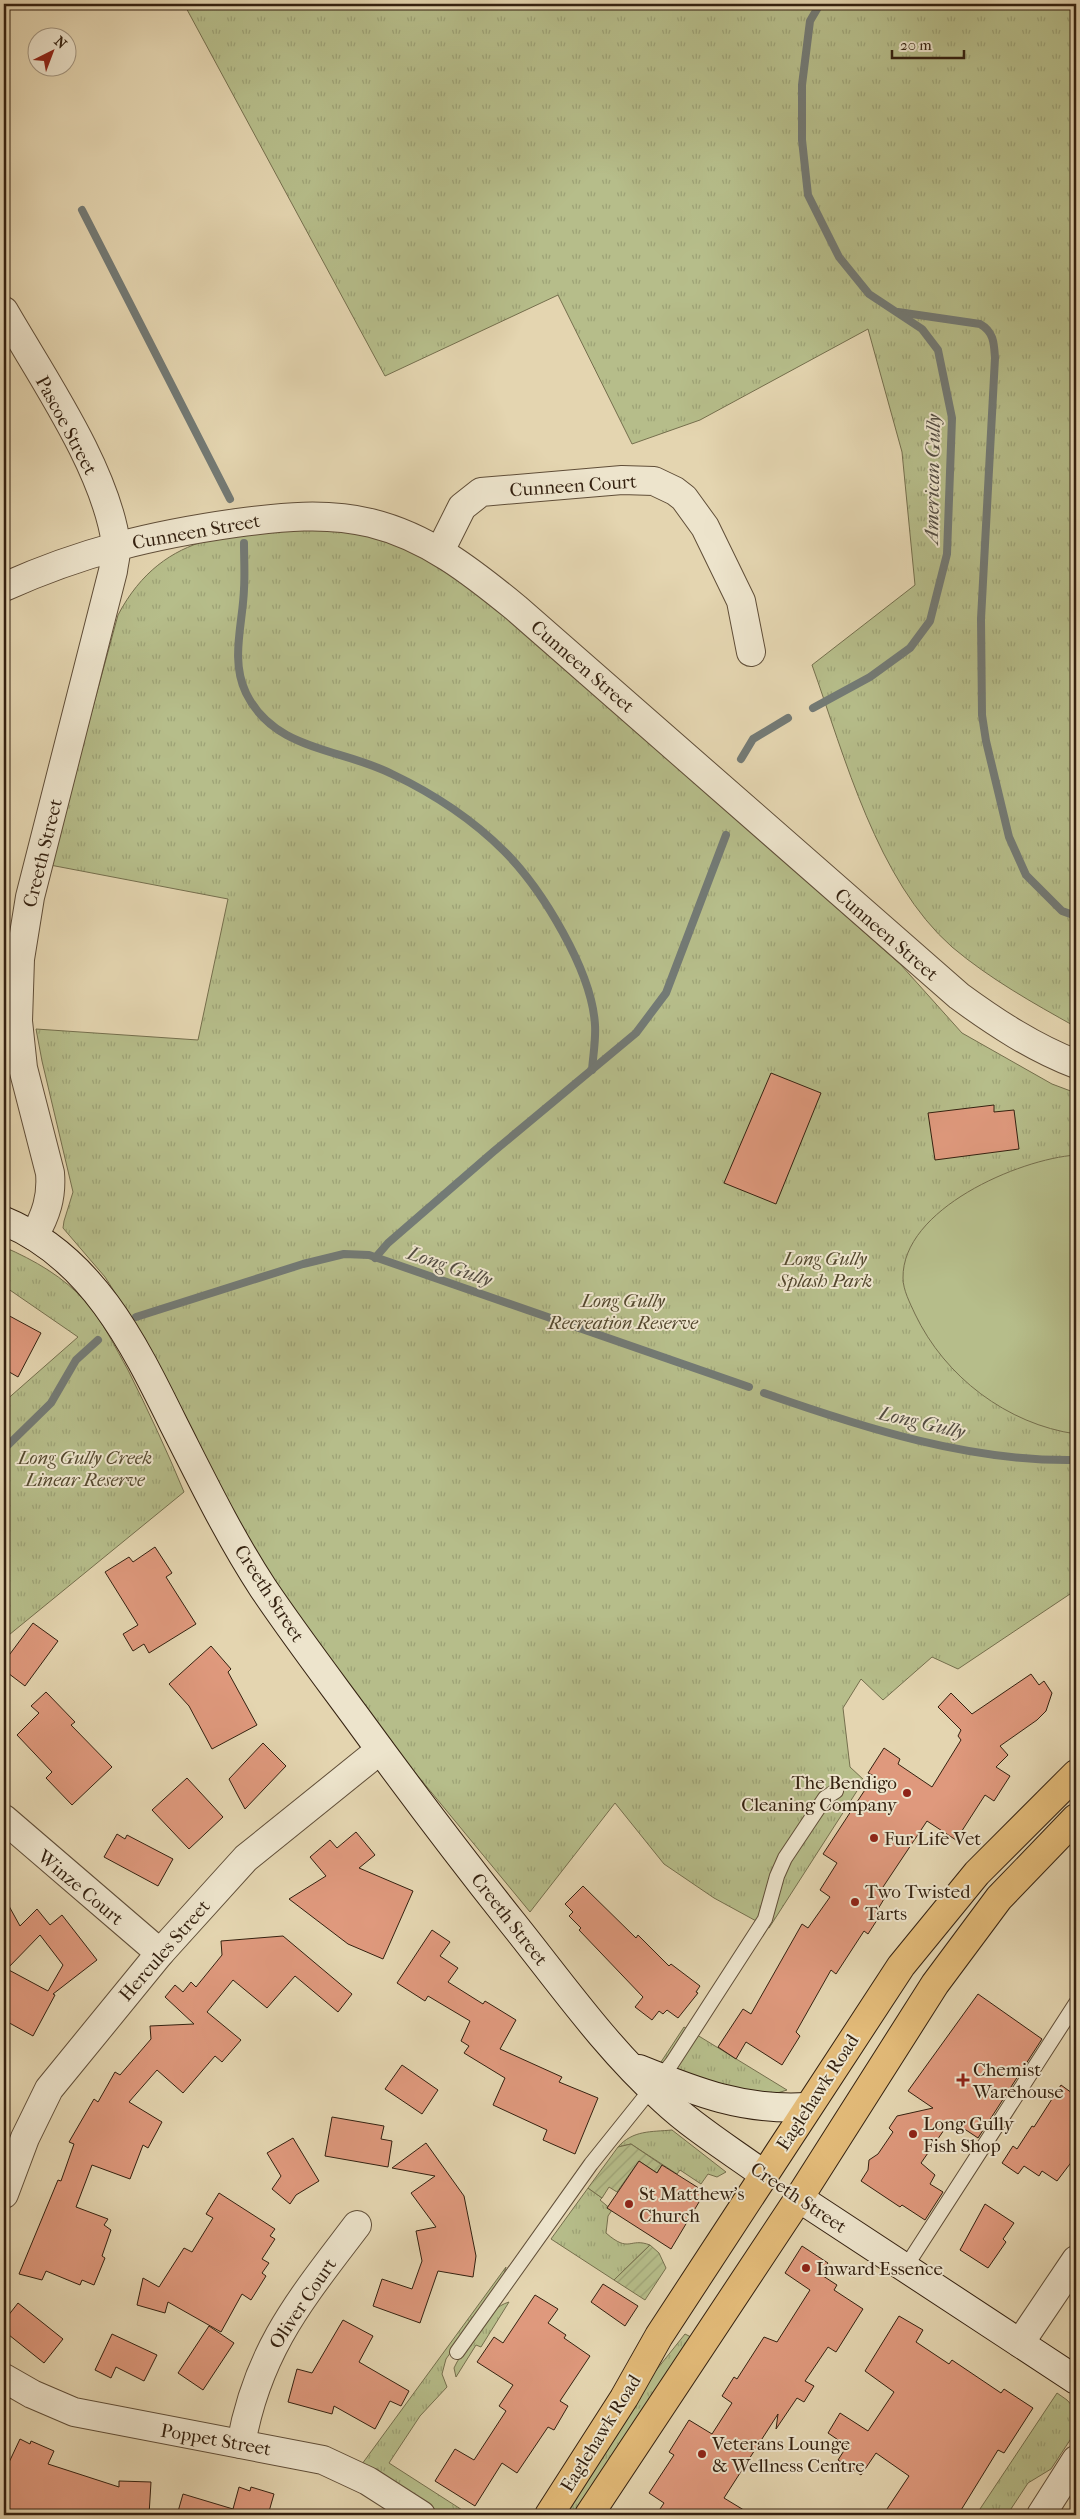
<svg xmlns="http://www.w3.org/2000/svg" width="1080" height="2519" font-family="'IM FELL French Canon',serif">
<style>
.grass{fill:url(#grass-tufts);stroke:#756f4d}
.garden{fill:url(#garden-furrows);stroke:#756f4d}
.pitch{fill:#b6bd8a;stroke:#756f4d}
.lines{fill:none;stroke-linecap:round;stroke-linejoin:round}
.stream{stroke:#737a75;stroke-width:8}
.building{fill:#df997d;stroke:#342110;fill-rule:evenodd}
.lane-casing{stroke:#604e38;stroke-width:16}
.street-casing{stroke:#604e38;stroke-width:30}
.secondary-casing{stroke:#342110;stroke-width:30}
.primary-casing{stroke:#342110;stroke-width:30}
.lane{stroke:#ede4cc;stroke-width:14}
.street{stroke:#ede4cc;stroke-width:28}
.secondary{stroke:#ede4cc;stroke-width:28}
.primary{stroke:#e2ba78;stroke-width:28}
.poi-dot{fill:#8f2418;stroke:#ede4cc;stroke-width:2}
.labels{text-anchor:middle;stroke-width:4;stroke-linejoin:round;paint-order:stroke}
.street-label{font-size:19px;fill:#342110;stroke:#ede4cc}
.park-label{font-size:19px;font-style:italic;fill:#54482e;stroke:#ede4cc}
.poi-label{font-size:19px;fill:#342110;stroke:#ede4cc;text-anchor:start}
.water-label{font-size:20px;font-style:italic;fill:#544d42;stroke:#ede4cc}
</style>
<defs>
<pattern id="grass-tufts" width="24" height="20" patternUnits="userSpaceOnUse" patternTransform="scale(1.25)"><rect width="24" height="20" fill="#b6bd8a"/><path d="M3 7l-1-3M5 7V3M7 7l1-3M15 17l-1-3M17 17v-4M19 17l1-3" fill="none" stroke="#9da276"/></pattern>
<pattern id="garden-furrows" width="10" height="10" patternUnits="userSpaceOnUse" patternTransform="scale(1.25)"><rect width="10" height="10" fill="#b6bd8a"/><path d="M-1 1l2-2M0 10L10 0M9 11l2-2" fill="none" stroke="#9da276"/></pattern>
</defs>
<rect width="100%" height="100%" fill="#e4d5b0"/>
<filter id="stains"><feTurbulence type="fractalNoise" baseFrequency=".004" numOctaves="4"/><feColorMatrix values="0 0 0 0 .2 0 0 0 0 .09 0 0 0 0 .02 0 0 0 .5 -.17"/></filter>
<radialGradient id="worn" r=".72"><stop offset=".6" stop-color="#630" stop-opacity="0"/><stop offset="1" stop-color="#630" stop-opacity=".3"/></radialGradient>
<g class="grass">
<path d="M184,4H1076V1027C1033,1003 990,979 952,947C877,881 845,757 812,665L915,585L902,452L868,329L700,420L632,444L558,295L385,376Z"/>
<path d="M326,528L366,535L403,547L441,567L513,621L901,965L962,1033L1052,1084L1076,1093V1590L958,1669L932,1657L883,1700L861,1679L843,1708L850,1767L864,1780L769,1928L714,1898L664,1864L615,1803L530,1912L380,1730L333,1667L270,1575L235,1515L136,1325L105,1277L63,1228L64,1221L73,1192L42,1061L36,1029L198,1040L228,899L50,865L118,615C164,528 240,532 326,528Z"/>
<path d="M4,1247C34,1260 64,1277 86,1302C103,1322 115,1347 128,1370C148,1410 167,1451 184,1492L4,1639V1402L78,1337L4,1286Z"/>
<path d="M684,2027L787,2090L771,2095L755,2097L659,2065Z"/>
<path d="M672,2130L726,2172L717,2177L708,2174L701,2184L680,2170L677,2174L631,2144L618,2147C633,2130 651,2132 672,2130Z"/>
<path d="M588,2188L602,2198L600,2200L612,2210L608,2216L606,2233C630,2254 629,2237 650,2245L614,2280L551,2239Z"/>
<path d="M506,2267L503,2278L446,2359L442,2374L447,2387L420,2416L389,2463L470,2515H443L362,2464Z"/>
<path d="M509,2302L481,2347L476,2345L456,2377L454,2368L457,2362C470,2343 485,2309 509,2302Z"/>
<path d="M685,2334L691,2337L576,2515H558L642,2388Z"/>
<path d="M1057,2393L1067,2400L1076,2410V2431L1051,2469L1028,2483L1007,2515H976Z"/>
</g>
<g class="garden">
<path d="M631,2144L662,2165L657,2173L639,2161L617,2192L609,2187L602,2198L588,2188L618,2147Z"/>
<path d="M650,2245L659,2253L666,2268L645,2300L614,2280Z"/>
</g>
<path class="pitch" d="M1076,1155V1434C1007,1424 945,1377 915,1314C910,1303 903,1290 903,1278C902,1209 1019,1159 1076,1155Z"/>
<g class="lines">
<g class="stream">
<path d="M82,210L230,499"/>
<path d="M898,312L980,324C994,332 994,343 995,358L981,619L982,715L986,741L1009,837L1026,875L1062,911L1076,916"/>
<path d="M244,543C244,558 245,574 244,589C243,623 230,660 246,693C274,751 341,748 392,774C432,793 472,819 504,851C542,889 592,971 595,1025C596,1040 593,1056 592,1070"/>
<path d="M813,708L870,677L910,648L930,621L947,554L952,418L938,350L922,329L869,294L839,257L808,195L802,140V85L810,21L820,4"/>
<path d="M741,759L753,739L788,718"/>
<path d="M375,1258L388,1243L493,1152L636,1033L666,993L726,835"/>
<path d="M136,1317L303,1264L344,1254L369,1255L749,1387"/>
<path d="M764,1393C864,1428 970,1462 1076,1460"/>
<path d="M4,1449L51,1403L76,1360L98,1340"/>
</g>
</g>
<g class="building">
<path d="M771,1073L821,1093L776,1204L724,1183Z"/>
<path d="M994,1105V1112L1014,1110L1019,1149L935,1160L928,1113Z"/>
<path d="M4,1313L41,1333L18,1377L4,1369Z"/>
<path d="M155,1547L172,1573L166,1577L196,1624L149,1653L144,1644L133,1651L123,1634L138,1625L105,1572L129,1557L133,1562Z"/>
<path d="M33,1623L58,1641L25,1686L4,1670V1662Z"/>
<path d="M211,1646L231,1669L228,1672L257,1725L212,1749L189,1706L169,1684Z"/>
<path d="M1031,1674L1039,1685L1044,1681L1052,1693L1046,1711L1037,1720L1000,1746L1008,1755L996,1767L1010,1776L994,1801L985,1795L956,1840L927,1821L881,1890L887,1894L875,1914L879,1917L868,1934L864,1931L836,1974L831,1970L796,2032L800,2036L782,2065L746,2042L736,2059L718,2047L743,2009L751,2014L802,1924L808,1928L830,1897L820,1890L837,1863L823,1854L874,1776L868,1773L884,1748L900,1759L898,1764L932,1787L961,1740L958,1736L961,1730L938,1707L951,1693L972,1714Z"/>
<path d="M46,1692L75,1722L71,1725L112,1767L72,1805L46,1778L52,1772L17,1735L39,1713L31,1706Z"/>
<path d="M263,1743L286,1766L245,1809L229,1779Z"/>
<path d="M187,1778L223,1817L189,1849L152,1810Z"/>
<path d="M356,1832L375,1855L359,1868L413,1891L383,1959L348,1944L289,1899L326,1876L310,1857L330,1840L337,1848Z"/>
<path d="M117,1834L125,1839L127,1835L173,1859L158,1886L104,1857Z"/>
<path d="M583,1886L636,1938L638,1935L669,1966L671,1964L700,1986L696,1992L698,1993L678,2018L667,2010L663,2014L659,2011L652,2020L635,2007L643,1997L579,1930L581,1928L569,1916L573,1912L565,1904Z"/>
<path d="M4,1897L20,1926L37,1909L50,1925L62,1915L97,1960L53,1994L55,1995L33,2036L4,2020ZM40,1935L63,1965L48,1991L7,1969Z"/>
<path d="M432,1930L450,1942L440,1956L458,1968L448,1982L483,2004L485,2001L516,2020L500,2049L562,2077L559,2082L598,2098L575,2154L543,2140L547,2130L493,2105L505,2078L464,2053L469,2046L461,2041L470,2021L428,1996L425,2001L397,1983Z"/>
<path d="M283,1936L352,1994L338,2012L295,1976L267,2008L233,1980L207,2012L241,2040L222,2062L215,2056L183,2093L157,2070L129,2102L162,2122L148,2148L143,2145L130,2179L92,2165L76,2207L108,2219L104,2225L111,2230L102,2256L105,2258L94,2285L82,2280L80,2285L46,2271L42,2280L19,2274L58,2180L61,2181L74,2144L69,2142L94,2099L98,2102L115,2072L120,2075L151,2039L150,2026L194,2024L165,1997L175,1985L183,1992L191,1982L196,1987L222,1955L221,1941Z"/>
<path d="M978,1994L1042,2039L978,2138L951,2120L921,2163L935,2175L930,2184L943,2192L925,2220L902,2205L900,2207L861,2181L868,2170L869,2160L878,2154L893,2132L889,2128L897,2116L933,2108L908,2091Z"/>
<path d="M402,2065L438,2090L422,2114L385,2089Z"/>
<path d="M1061,2085L1076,2096V2156L1057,2181L1042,2171L1039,2176L1024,2166L1018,2174L1002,2163L1013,2146L1017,2149L1032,2126L1034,2127Z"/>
<path d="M332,2117L384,2126L381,2139L392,2141L388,2167L325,2156Z"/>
<path d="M293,2138L319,2181L296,2195L290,2204L272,2189L281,2176L267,2153Z"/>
<path d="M426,2143L464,2196L476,2256L473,2277L438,2271L420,2323L373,2306L382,2279L412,2289L422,2261L416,2231L436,2227L411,2193L435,2176L392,2168Z"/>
<path d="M639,2161L657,2173L662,2165L705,2192L671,2249L607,2208Z"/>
<path d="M219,2193L275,2229L270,2236L275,2239L262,2259L269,2263L262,2273L266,2276L251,2300L242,2294L221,2332L168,2302L165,2313L137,2305L143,2278L159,2287L184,2248L192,2252L213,2218L206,2214Z"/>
<path d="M985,2204L1014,2223L1003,2239L1006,2242L988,2268L960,2250Z"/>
<path d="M802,2246L828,2263L820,2274L837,2285L834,2290L863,2309L836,2352L828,2347L805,2381L814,2386L804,2402L797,2398L776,2429L778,2414L724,2498L752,2515H656L664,2503L649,2493L674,2455L669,2452L689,2420L712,2434L732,2403L722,2396L734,2377L737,2379L764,2337L777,2342L810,2290L785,2273Z"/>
<path d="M603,2284L638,2306L625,2326L591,2302Z"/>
<path d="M535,2295L558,2309L548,2323L566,2335L564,2338L590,2356L560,2401L568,2406L554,2430L548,2427L517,2473L502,2463L475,2506L435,2481L455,2449L474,2460L506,2411L499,2406L513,2385L477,2362L494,2337L503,2343Z"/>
<path d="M18,2303L63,2339L44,2363L4,2331V2321Z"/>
<path d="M899,2316L923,2330L916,2342L949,2364L952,2360L1001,2393L1004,2389L1033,2408L1004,2453L998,2450L958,2515H883L909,2476L876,2453L861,2475L838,2460L847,2446L828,2433L840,2413L868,2431L894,2392L865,2371Z"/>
<path d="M343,2320L373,2336L359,2362L409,2391L401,2406L390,2401L375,2429L334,2406L332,2414L288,2402L297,2369L312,2373Z"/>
<path d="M209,2326L234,2343L203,2390L178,2373Z"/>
<path d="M112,2334L157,2355L144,2381L116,2367L111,2378L95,2370Z"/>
<path d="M20,2439L30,2444L31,2441L54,2451L48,2464L119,2487V2481L151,2482L149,2515H4V2473Z"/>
<path d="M239,2487L250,2491L251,2487L274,2494L268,2515H177L183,2494L233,2509Z"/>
</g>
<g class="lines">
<defs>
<g id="lane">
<path d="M905,2268L1076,2003"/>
<path d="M457,2352L591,2164L672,2063L765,1919L777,1876L785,1858L825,1798L836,1791"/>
</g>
<g id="street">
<path d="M4,311C42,377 106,469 116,544C117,553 114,562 113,571L30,897L20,959L18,1021L23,1068L50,1173C52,1197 46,1215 34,1236"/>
<path d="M440,551L462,507L481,492L622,480L654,481L675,491L684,498L705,527L741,601L751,652"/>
<path d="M4,587C82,552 151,535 236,523C281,517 326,512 371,523C428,537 472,572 516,608L959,996C996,1023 1034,1048 1076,1064"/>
<path d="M4,1819L160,1953"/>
<path d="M4,2194L25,2138L49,2089L160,1953L246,1858L380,1750"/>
<path d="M1020,2343L1076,2260"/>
<path d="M4,2378L32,2394L74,2412L323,2460L368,2481L421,2515"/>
<path d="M241,2444C258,2349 301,2299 357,2225"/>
<path d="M1041,2515L1076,2460"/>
</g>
<g id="secondary">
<path d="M4,1221C92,1257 134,1344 174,1425C202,1480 229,1536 263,1588C292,1631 323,1672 354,1714C405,1784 457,1853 511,1921C560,1982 606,2048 664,2100C694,2128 730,2150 763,2174"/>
<path d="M639,2069C696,2092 744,2111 807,2107"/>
<path d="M799,2198L1076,2380"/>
</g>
<g id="primary">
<path d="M549,2515L624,2398L659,2336L901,1966L977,1873L1076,1774"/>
<path d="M589,2515L799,2198L935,1984L999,1898L1076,1818"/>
</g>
</defs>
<use href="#lane" class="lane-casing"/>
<use href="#street" class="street-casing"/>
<use href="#secondary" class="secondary-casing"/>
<use href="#primary" class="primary-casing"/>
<use href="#lane" class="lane"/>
<use href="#street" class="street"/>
<use href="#secondary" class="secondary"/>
<use href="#primary" class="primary"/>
</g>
<g class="poi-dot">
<circle cx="907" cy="1793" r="5"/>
<circle cx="874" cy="1838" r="5"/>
<circle cx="855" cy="1902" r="5"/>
<path d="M960.5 2072.5h5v5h5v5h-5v5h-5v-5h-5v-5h5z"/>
<circle cx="913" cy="2134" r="5"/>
<circle cx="629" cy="2204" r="5"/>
<circle cx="806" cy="2268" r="5"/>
<circle cx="702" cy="2454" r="5"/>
</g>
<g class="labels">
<g class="street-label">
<text transform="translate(67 425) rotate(62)" y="7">Pascoe Street</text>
<text transform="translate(573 485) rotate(-4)" y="7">Cunneen Court</text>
<text transform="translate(196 531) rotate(-10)" y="7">Cunneen Street</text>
<text transform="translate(583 666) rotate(41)" y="7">Cunneen Street</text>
<text transform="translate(42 853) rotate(-76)" y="7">Creeth Street</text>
<text transform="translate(887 934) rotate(41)" y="7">Cunneen Street</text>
<text transform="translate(270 1593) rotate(57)" y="7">Creeth Street</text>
<text transform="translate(81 1887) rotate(40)" y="7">Winze Court</text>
<text transform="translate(510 1919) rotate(52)" y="7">Creeth Street</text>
<text transform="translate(164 1950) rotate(-49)" y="7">Hercules Street</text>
<text transform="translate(817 2092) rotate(-57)" y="7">Eaglehawk Road</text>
<text transform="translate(799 2197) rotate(34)" y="7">Creeth Street</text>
<text transform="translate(302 2303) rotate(-56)" y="7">Oliver Court</text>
<text transform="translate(600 2433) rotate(-58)" y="7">Eaglehawk Road</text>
<text transform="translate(216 2439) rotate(10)" y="7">Poppet Street</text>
</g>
<g class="park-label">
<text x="825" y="1265">Long Gully<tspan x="825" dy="22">Splash Park</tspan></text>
<text x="623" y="1307">Long Gully<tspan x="623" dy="22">Recreation Reserve</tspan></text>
<text x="85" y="1464">Long Gully Creek<tspan x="85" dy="22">Linear Reserve</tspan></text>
</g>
<g class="poi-label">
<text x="897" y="1789" text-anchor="end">The Bendigo<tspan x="897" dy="22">Cleaning Company</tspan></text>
<text x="884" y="1845">Fur Life Vet</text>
<text x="865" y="1898">Two Twisted<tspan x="865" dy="22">Tarts</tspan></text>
<text x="973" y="2076">Chemist<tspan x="973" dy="22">Warehouse</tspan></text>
<text x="923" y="2130">Long Gully<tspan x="923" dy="22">Fish Shop</tspan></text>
<text x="639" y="2200">St Matthew's<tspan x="639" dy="22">Church</tspan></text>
<text x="816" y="2275">Inward Essence</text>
<text x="712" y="2450">Veterans Lounge<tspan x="712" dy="22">&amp; Wellness Centre</tspan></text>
</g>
<g class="water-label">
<text transform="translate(932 479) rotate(-89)" y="7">American Gully</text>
<text transform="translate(450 1266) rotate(19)" y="7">Long Gully</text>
<text transform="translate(922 1422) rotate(13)" y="7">Long Gully</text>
</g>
</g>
<rect width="1080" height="2519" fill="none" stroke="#e4d5b0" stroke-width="20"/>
<rect x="5" y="5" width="1070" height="2509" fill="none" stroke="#342110" stroke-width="2.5"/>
<rect x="10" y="10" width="1060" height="2499" fill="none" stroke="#342110"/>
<g transform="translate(52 52) rotate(42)"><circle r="24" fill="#ede4cc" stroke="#a39681"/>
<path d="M0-4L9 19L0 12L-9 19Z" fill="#8f2418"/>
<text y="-8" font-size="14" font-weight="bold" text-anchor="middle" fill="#342110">N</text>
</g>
<path d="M892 50v8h72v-8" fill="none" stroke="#342110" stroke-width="2.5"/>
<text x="900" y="50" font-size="15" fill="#342110" stroke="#ede4cc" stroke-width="4" paint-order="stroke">20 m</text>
<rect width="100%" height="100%" filter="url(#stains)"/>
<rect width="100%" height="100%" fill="url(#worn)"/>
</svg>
